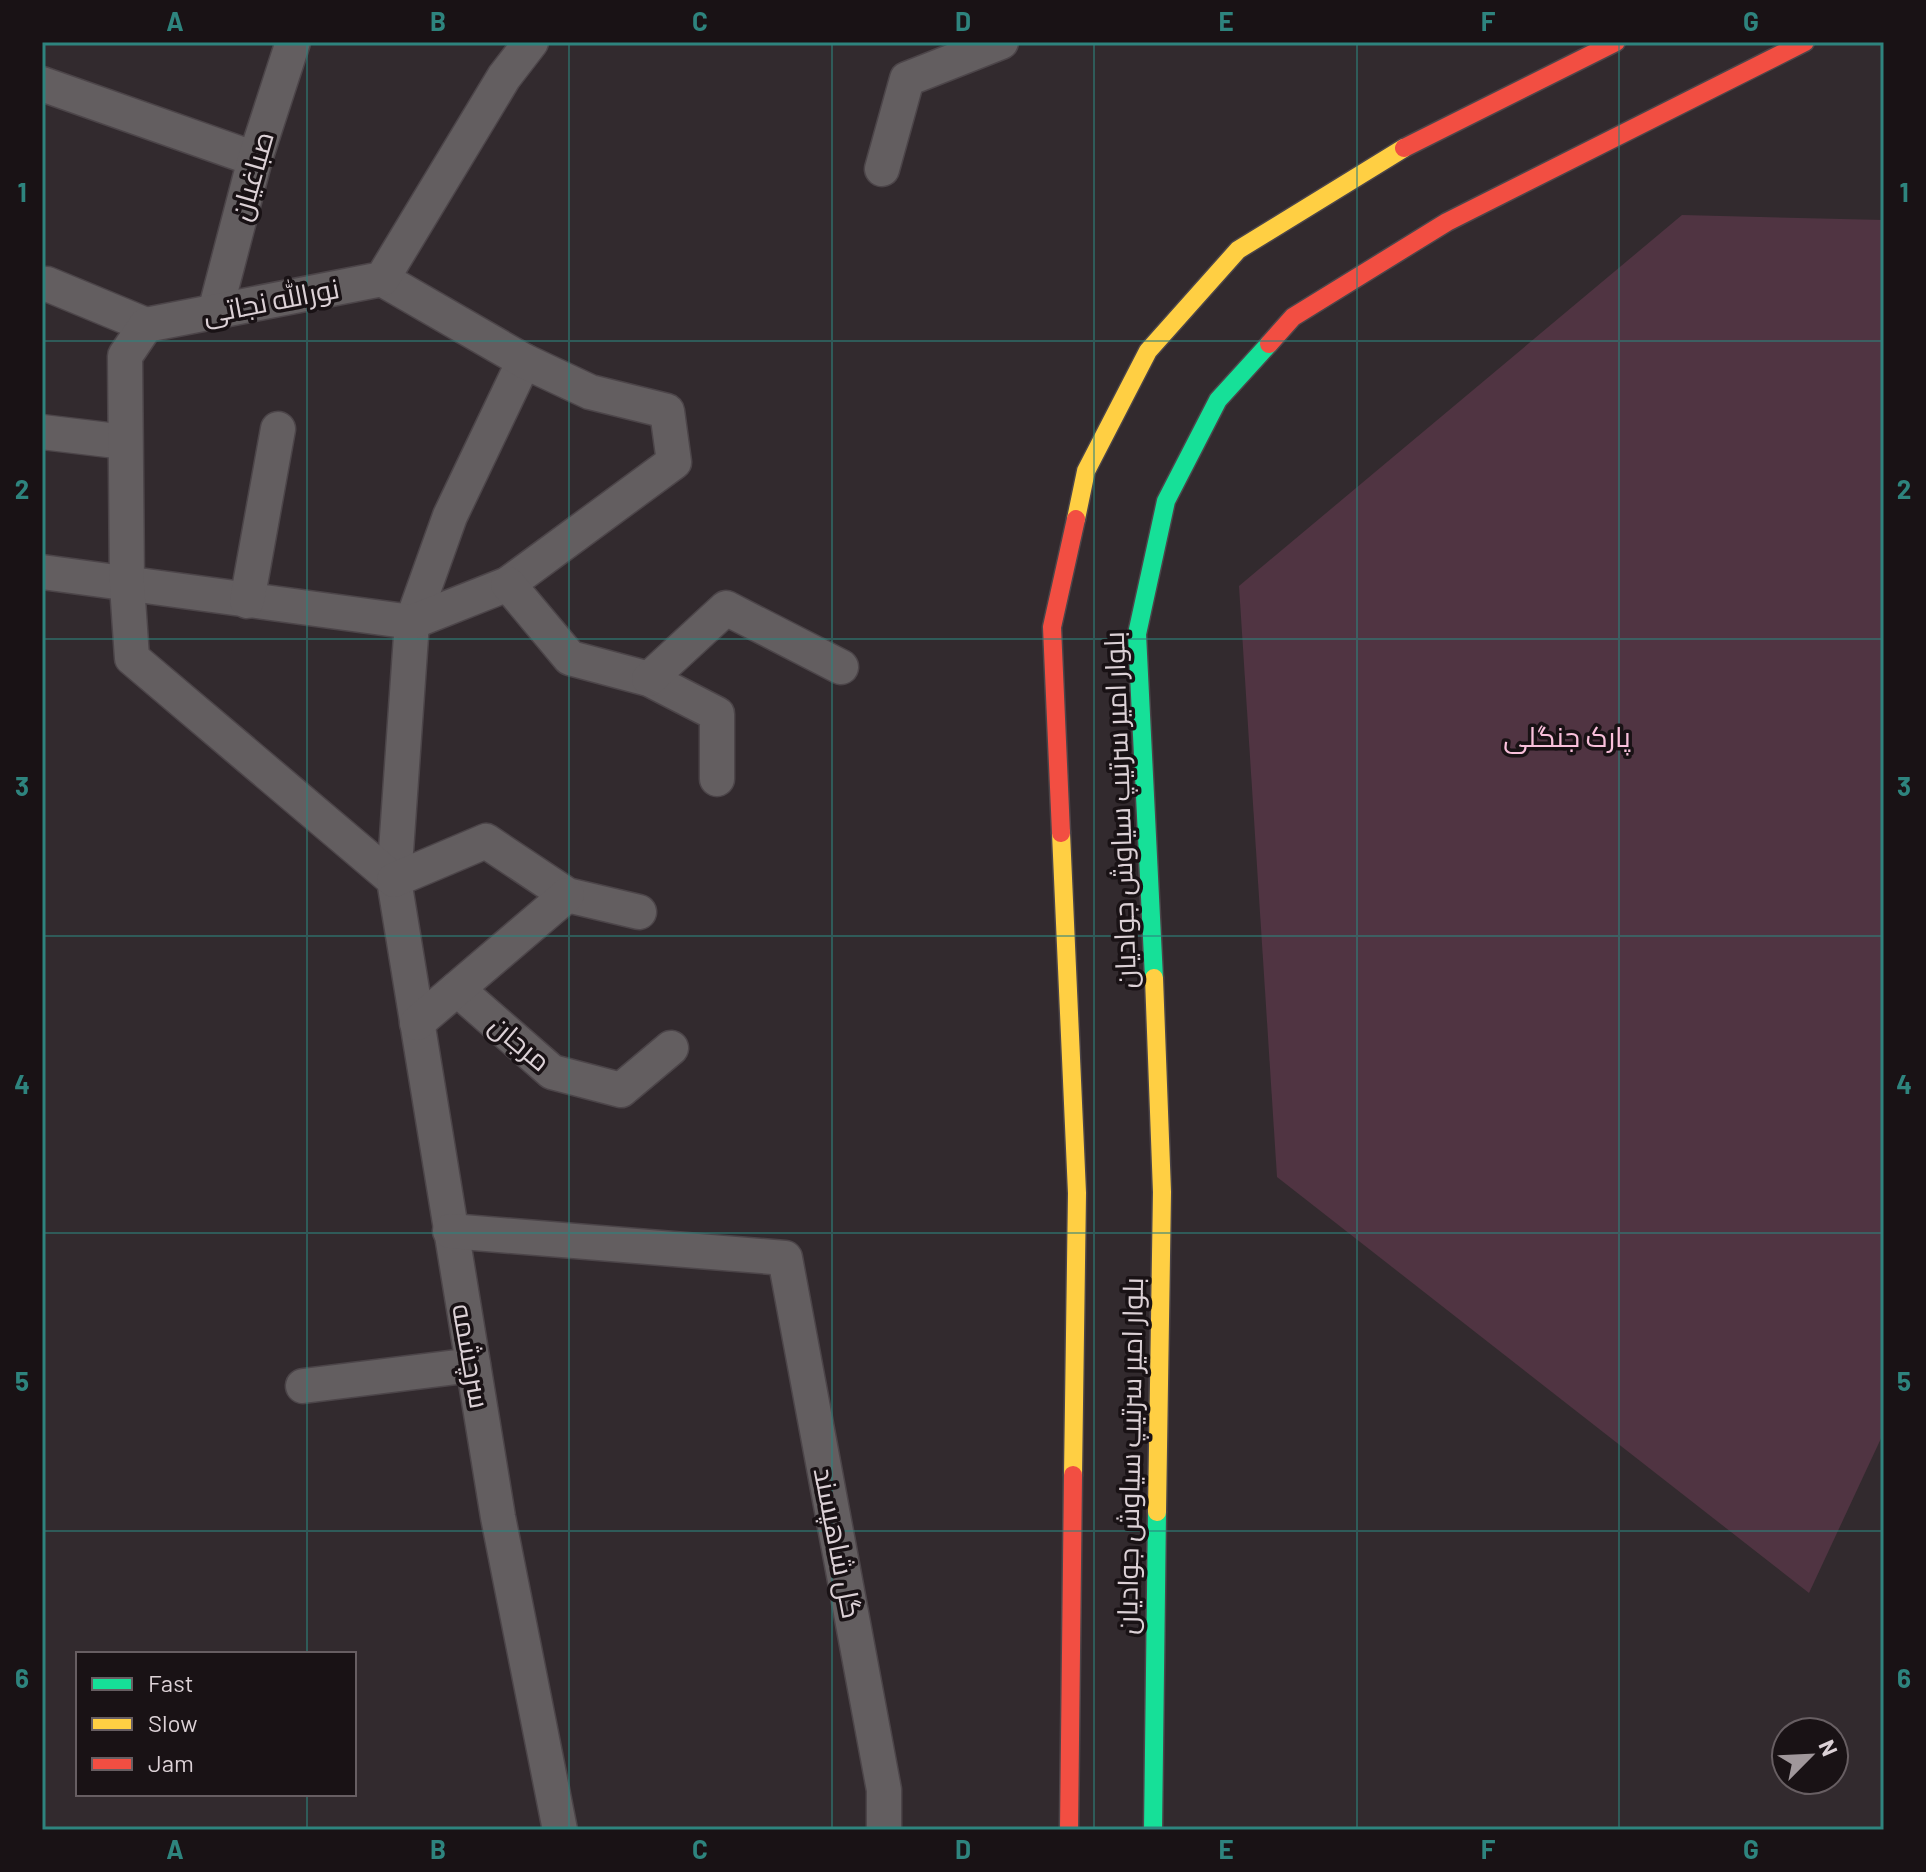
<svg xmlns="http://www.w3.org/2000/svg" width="1926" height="1872" font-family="Barlow,Cairo,sans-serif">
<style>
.green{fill:#503442}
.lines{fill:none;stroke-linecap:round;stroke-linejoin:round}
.street-casing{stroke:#4c4549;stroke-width:37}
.fast-casing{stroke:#4c4549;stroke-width:21}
.slow-casing{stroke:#4c4549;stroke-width:21}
.jam-casing{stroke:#4c4549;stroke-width:21}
.street{stroke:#635e60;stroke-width:34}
.fast{stroke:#16e098;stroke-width:18}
.slow{stroke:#ffcf43;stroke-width:18}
.jam{stroke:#f24e42;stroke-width:18}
.grid{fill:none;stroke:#2e847e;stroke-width:2;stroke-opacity:0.55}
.labels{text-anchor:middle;stroke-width:7;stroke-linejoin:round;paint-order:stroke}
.street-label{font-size:28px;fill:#dcd1d6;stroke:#191215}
.park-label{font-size:28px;fill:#f9c0db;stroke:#191215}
.neatline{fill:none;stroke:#2e847e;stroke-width:3}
.grid-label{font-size:26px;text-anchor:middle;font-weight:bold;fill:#2e847e}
</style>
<rect width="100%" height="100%" fill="#322a2e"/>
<path class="green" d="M1682,215L1884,220V1432L1809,1593L1277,1177L1239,586Z"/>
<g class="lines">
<defs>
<g id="street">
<path d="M42,84L255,159"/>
<path d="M882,169L907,79L1001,42"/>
<path d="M47,284L146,325"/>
<path d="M215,312L255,159L293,42"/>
<path d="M524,361L450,516L412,622L394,880L498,1517L560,1830"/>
<path d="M42,432L125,442"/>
<path d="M42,572L412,622L508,584L674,462L667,411L590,392L524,361L382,279"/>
<path d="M508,584L570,658L649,679L717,714V779"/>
<path d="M247,601L278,429"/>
<path d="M649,679L726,608L841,667"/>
<path d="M394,880L132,658L127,585L125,356L146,325L382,279L504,77L531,42"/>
<path d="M394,880L486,841L567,895L639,912"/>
<path d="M457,989L552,1072L621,1090L671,1048"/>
<path d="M417,1023L567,895"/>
<path d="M450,1231L785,1258L884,1790V1830"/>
<path d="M303,1386L473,1365"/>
</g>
<g id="fast">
<path d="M1154,978L1137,634L1166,501L1218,400L1269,344"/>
<path d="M1153,1830L1157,1512"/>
</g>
<g id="slow">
<path d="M1076,519L1086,471L1148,351L1238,250L1404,148"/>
<path d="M1061,833L1077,1193L1073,1475"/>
<path d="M1154,978L1162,1192L1157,1512"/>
</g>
<g id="jam">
<path d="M1404,148L1616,42"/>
<path d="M1269,344L1293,317L1447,222L1805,42"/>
<path d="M1061,833L1052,627L1076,519"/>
<path d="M1069,1830L1073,1475"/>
</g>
</defs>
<use href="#street" class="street-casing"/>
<use href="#fast" class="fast-casing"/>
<use href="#slow" class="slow-casing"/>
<use href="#jam" class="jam-casing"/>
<use href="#street" class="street"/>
<use href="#fast" class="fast"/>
<use href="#slow" class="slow"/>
<use href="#jam" class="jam"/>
</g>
<path class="grid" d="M307,42V1654M569,42V1830M832,42V1830M1094,42V1830M1357,42V1830M1619,42V1830M42,341H1884M42,639H1884M42,936H1884M42,1233H1884M42,1531H1884M307,1794V1830"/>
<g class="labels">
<g class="street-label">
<text transform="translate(252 176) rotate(-74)" y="10">صباغیان</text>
<text transform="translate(271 301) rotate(-11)" y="10">نورالله نجاتی</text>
<text transform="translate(1120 810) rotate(-92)" y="10">بلوار امیر سرتیپ سیاوش جوادیان</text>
<text transform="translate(520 1043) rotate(40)" y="10">مرجان</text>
<text transform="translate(471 1356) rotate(80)" y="10">سرچشمه</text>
<text transform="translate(1130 1456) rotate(-89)" y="10">بلوار امیر سرتیپ سیاوش جوادیان</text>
<text transform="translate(838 1543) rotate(79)" y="10">گل شاهپسند</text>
</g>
<g class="park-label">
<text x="1567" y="747">پارک جنگلی</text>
</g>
</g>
<rect width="1926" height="1872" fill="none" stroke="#191215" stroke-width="88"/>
<rect x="76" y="1652" width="280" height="144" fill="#191215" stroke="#675e62" stroke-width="2"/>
<rect x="92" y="1678" width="40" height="12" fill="#16e098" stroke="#675e62" stroke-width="2"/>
<text x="148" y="1692" font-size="24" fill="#dcd1d6">Fast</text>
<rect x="92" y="1718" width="40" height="12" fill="#ffcf43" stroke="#675e62" stroke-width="2"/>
<text x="148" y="1732" font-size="24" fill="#dcd1d6">Slow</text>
<rect x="92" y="1758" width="40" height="12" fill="#f24e42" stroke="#675e62" stroke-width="2"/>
<text x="148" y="1772" font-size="24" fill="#dcd1d6">Jam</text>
<g transform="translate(1810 1756) rotate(66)"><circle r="38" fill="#191215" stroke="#675e62" stroke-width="2"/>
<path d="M0-6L14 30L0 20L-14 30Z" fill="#a0979b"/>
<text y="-12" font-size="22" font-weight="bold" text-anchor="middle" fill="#dcd1d6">N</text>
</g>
<rect x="44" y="44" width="1838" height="1784" class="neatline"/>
<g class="grid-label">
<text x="175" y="31">A</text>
<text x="438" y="31">B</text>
<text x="700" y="31">C</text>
<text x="963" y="31">D</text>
<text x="1226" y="31">E</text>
<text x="1488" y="31">F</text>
<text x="1751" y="31">G</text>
<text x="22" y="202">1</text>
<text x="1904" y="202">1</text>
<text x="22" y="499">2</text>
<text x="1904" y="499">2</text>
<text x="22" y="796">3</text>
<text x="1904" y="796">3</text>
<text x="22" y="1094">4</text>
<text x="1904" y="1094">4</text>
<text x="22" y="1391">5</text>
<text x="1904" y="1391">5</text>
<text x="22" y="1688">6</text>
<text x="1904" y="1688">6</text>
<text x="175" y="1859">A</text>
<text x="438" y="1859">B</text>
<text x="700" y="1859">C</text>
<text x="963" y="1859">D</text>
<text x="1226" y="1859">E</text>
<text x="1488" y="1859">F</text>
<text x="1751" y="1859">G</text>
</g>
</svg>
